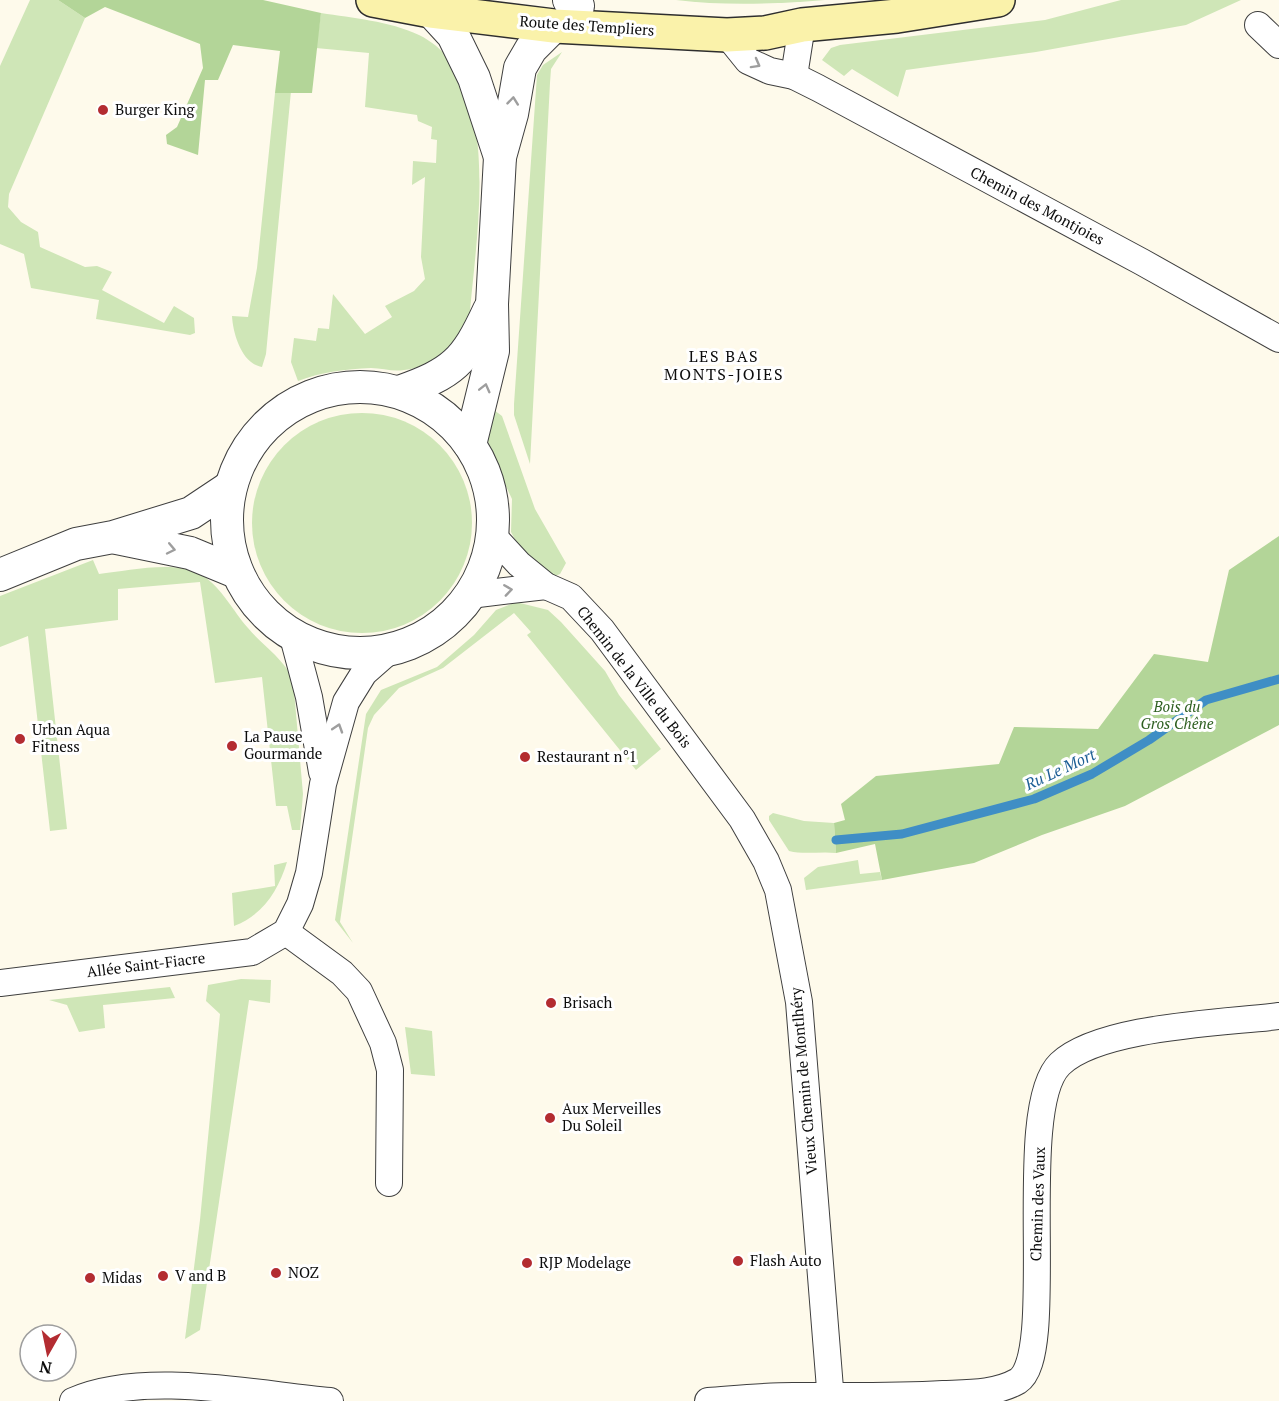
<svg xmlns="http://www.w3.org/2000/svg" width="1279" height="1401" font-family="'PT Serif',serif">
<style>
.green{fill:#cfe6b7}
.forest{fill:#b3d598}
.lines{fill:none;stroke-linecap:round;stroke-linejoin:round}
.stream{stroke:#3f8ec5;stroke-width:9}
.minor-casing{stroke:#3f3f3f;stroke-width:28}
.tertiary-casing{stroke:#3f3f3f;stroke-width:34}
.secondary-casing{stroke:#2e2e2e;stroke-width:36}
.minor{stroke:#fff;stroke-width:26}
.tertiary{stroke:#fff;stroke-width:32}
.secondary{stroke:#faf2aa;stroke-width:33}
.oneway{stroke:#9e9e9e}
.poi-dot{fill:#b32c31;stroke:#fff;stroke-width:2}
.labels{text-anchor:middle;stroke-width:6;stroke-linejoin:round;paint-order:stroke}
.street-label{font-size:15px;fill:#0c0c0c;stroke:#fff}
.poi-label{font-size:15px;fill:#0c0c0c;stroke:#fff;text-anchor:start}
.park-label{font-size:15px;font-style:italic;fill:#2d5f20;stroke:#fff}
.neighbourhood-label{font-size:16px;letter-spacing:1.5px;fill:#0c0c0c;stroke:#fff}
.water-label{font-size:16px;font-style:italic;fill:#1d5f95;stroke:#fff}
</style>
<rect width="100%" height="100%" fill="#fefaeb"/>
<g class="green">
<path d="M30,0H58L85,18L9,194L8,207L21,222L38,232L40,247L85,267L97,266L112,272L102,290L164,323L174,306L194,318L195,333L190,335L96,319L99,300L31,288L24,254L0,244V66Z"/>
<path d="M676,0H825C776,4 725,6 676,0Z"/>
<path d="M1121,0H1241L1186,25L1036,52L906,70L898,97L852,69L844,76L822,60L831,48L840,45L1045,20Z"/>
<path d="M321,13C353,18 389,21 419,35C505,77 476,235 470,312C459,340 436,367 404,370C393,372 382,368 371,368C346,369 321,372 298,381L291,362L294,338L316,341L318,328L329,329L333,294L365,334L392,317L385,306L414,291L425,279L421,257L425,177L412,185L413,161L436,163L437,140L431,139L432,127L418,121L417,115L365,107L369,53L316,48Z"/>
<path d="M562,52L551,69L550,83L530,464L514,415V404L537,75L543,65Z"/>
<path d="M291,91L266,354L262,367C242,364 233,334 232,316L248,317L257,268L275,93Z"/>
<path d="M490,407L502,416L535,509L566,563L560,574L553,577L520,549L511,532L512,499L492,457L486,433Z"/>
<circle cx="362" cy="523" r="110"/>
<path d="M93,560L99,574C129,571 178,559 203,576C222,588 233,611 248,628C263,646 282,657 293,679L303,794L300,830H292L287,806H276L262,677L215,683L200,582L118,589V620L45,629L67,829L50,831L28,636L0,647V596Z"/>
<path d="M516,602L548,610L561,622L605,671L619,695L661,749L636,770L527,635L531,632L514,613L443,668L399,688L374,715L368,728L340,922L353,943L335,920L366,714L381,690L437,667L474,635L496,610Z"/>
<path d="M773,813L804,821L834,823L836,853C820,851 805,855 789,851L769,820V816Z"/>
<path d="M858,860L860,874L880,872L882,880L806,890L804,878L818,867Z"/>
<path d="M287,862C278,891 263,915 234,926L232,893L275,886L274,865Z"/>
<path d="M241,979L271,980L270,1003L249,1000L200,1330L185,1339L200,1220L220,1014L206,1001L208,985Z"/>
<path d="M170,987L175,998L103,1005L105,1028L79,1032L67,1005L49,1000Z"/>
<path d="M405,1027L432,1031L435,1076L411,1074Z"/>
</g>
<g class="forest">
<path d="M58,0H263L321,13L312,93H275L280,51L233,45L218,80H205L198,155L167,144L166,135L177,127L203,68L200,44L105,7L85,18Z"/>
<path d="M1279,536V725L1125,806L1042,835L974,863L882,880L875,844L836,853L834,823L845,820L841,804L876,776L999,764L1014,727L1098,729L1154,654L1208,662L1229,570Z"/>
</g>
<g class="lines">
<path class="stream" d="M836,840L902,834L1034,799L1092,774L1149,740L1206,700L1279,679"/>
<defs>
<g id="minor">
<path d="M1258,25L1279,45"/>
<path d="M727,35L748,61L770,71L794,76L818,88L1142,262L1279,339"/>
<path d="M794,76L802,25"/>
<path d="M493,536L519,564L546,586L571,597L602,630L742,819L766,861L778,890L799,1002L831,1401"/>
<path d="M470,595L546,586"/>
<path d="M293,637L309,697L322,772"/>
<path d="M286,932L342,973L359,991L383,1043L390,1070L389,1183"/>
<path d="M0,983L252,952L286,932L300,904L309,873L323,784L346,702L364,673L389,651"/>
<path d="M73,1401C143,1370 254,1394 330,1401"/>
<path d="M708,1401C736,1399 765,1396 793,1396C843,1396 893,1397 943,1394C968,1393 995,1394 1018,1381C1059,1355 1013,1109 1060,1064C1100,1026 1224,1023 1279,1016"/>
</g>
<g id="tertiary">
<path d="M569,0L578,6"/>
<path d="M431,11L453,35L474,78L500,157"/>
<circle cx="360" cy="520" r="133"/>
<path d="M399,392C453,373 465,362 489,310"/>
<path d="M470,445L493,351L492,304L500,157L512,114L520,68L531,49L554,26"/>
<path d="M117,538L190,553L236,572"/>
<path d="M0,575L76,544L113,537L191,513L230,487"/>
</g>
<path id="secondary" d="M373,0L431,11L554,26L727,35L765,33L802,25L897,16L998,0"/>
</defs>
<use href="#minor" class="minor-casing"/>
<use href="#tertiary" class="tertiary-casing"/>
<use href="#secondary" class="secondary-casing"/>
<use href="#minor" class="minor"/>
<use href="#tertiary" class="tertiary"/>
<use href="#secondary" class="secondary"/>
</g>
<defs><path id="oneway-chevron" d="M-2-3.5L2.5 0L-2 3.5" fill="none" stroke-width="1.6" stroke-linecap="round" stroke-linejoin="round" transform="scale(1.5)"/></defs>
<g class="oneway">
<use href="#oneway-chevron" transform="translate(756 64) rotate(29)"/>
<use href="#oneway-chevron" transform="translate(513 101) rotate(-84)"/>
<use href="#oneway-chevron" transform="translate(485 388) rotate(-76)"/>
<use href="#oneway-chevron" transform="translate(171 549) rotate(12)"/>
<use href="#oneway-chevron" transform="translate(508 590) rotate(-8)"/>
<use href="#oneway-chevron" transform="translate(338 728) rotate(-72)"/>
</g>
<g class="poi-dot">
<circle cx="103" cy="110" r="6"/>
<circle cx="20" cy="739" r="6"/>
<circle cx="232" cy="746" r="6"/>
<circle cx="525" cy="757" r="6"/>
<circle cx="551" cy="1003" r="6"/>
<circle cx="550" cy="1118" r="6"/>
<circle cx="738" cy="1261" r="6"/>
<circle cx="527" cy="1263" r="6"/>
<circle cx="276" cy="1273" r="6"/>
<circle cx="163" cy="1276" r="6"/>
<circle cx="90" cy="1278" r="6"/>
</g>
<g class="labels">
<g class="street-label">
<text transform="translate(587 26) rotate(4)" y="5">Route des Templiers</text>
<text transform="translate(1037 206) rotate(28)" y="5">Chemin des Montjoies</text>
<text transform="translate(634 677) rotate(52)" y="5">Chemin de la Ville du Bois</text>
<text transform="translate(146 965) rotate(-7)" y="5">Allée Saint-Fiacre</text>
<text transform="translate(804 1081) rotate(-95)" y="5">Vieux Chemin de Montlhéry</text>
<text transform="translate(1038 1204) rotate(-88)" y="5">Chemin des Vaux</text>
</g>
<g class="poi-label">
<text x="115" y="115">Burger King</text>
<text x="32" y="735">Urban Aqua<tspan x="32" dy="17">Fitness</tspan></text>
<text x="244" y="742">La Pause<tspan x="244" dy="17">Gourmande</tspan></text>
<text x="537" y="762">Restaurant n°1</text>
<text x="563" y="1008">Brisach</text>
<text x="562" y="1114">Aux Merveilles<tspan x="562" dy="17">Du Soleil</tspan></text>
<text x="750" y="1266">Flash Auto</text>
<text x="539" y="1268">RJP Modelage</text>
<text x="288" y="1278">NOZ</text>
<text x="175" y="1281">V and B</text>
<text x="102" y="1283">Midas</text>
</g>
<g class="park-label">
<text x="1177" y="712">Bois du<tspan x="1177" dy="17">Gros Chêne</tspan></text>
</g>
<g class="neighbourhood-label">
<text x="724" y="362">LES BAS<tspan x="724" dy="18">MONTS-JOIES</tspan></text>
</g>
<g class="water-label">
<text transform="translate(1060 769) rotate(-25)" y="6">Ru Le Mort</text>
</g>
</g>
<g transform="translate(48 1353) rotate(189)"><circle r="28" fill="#ffffff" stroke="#9e9e9e" stroke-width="1.5"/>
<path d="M0-4.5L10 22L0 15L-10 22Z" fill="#b32c31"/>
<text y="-9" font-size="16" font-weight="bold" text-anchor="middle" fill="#0c0c0c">N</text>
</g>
</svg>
